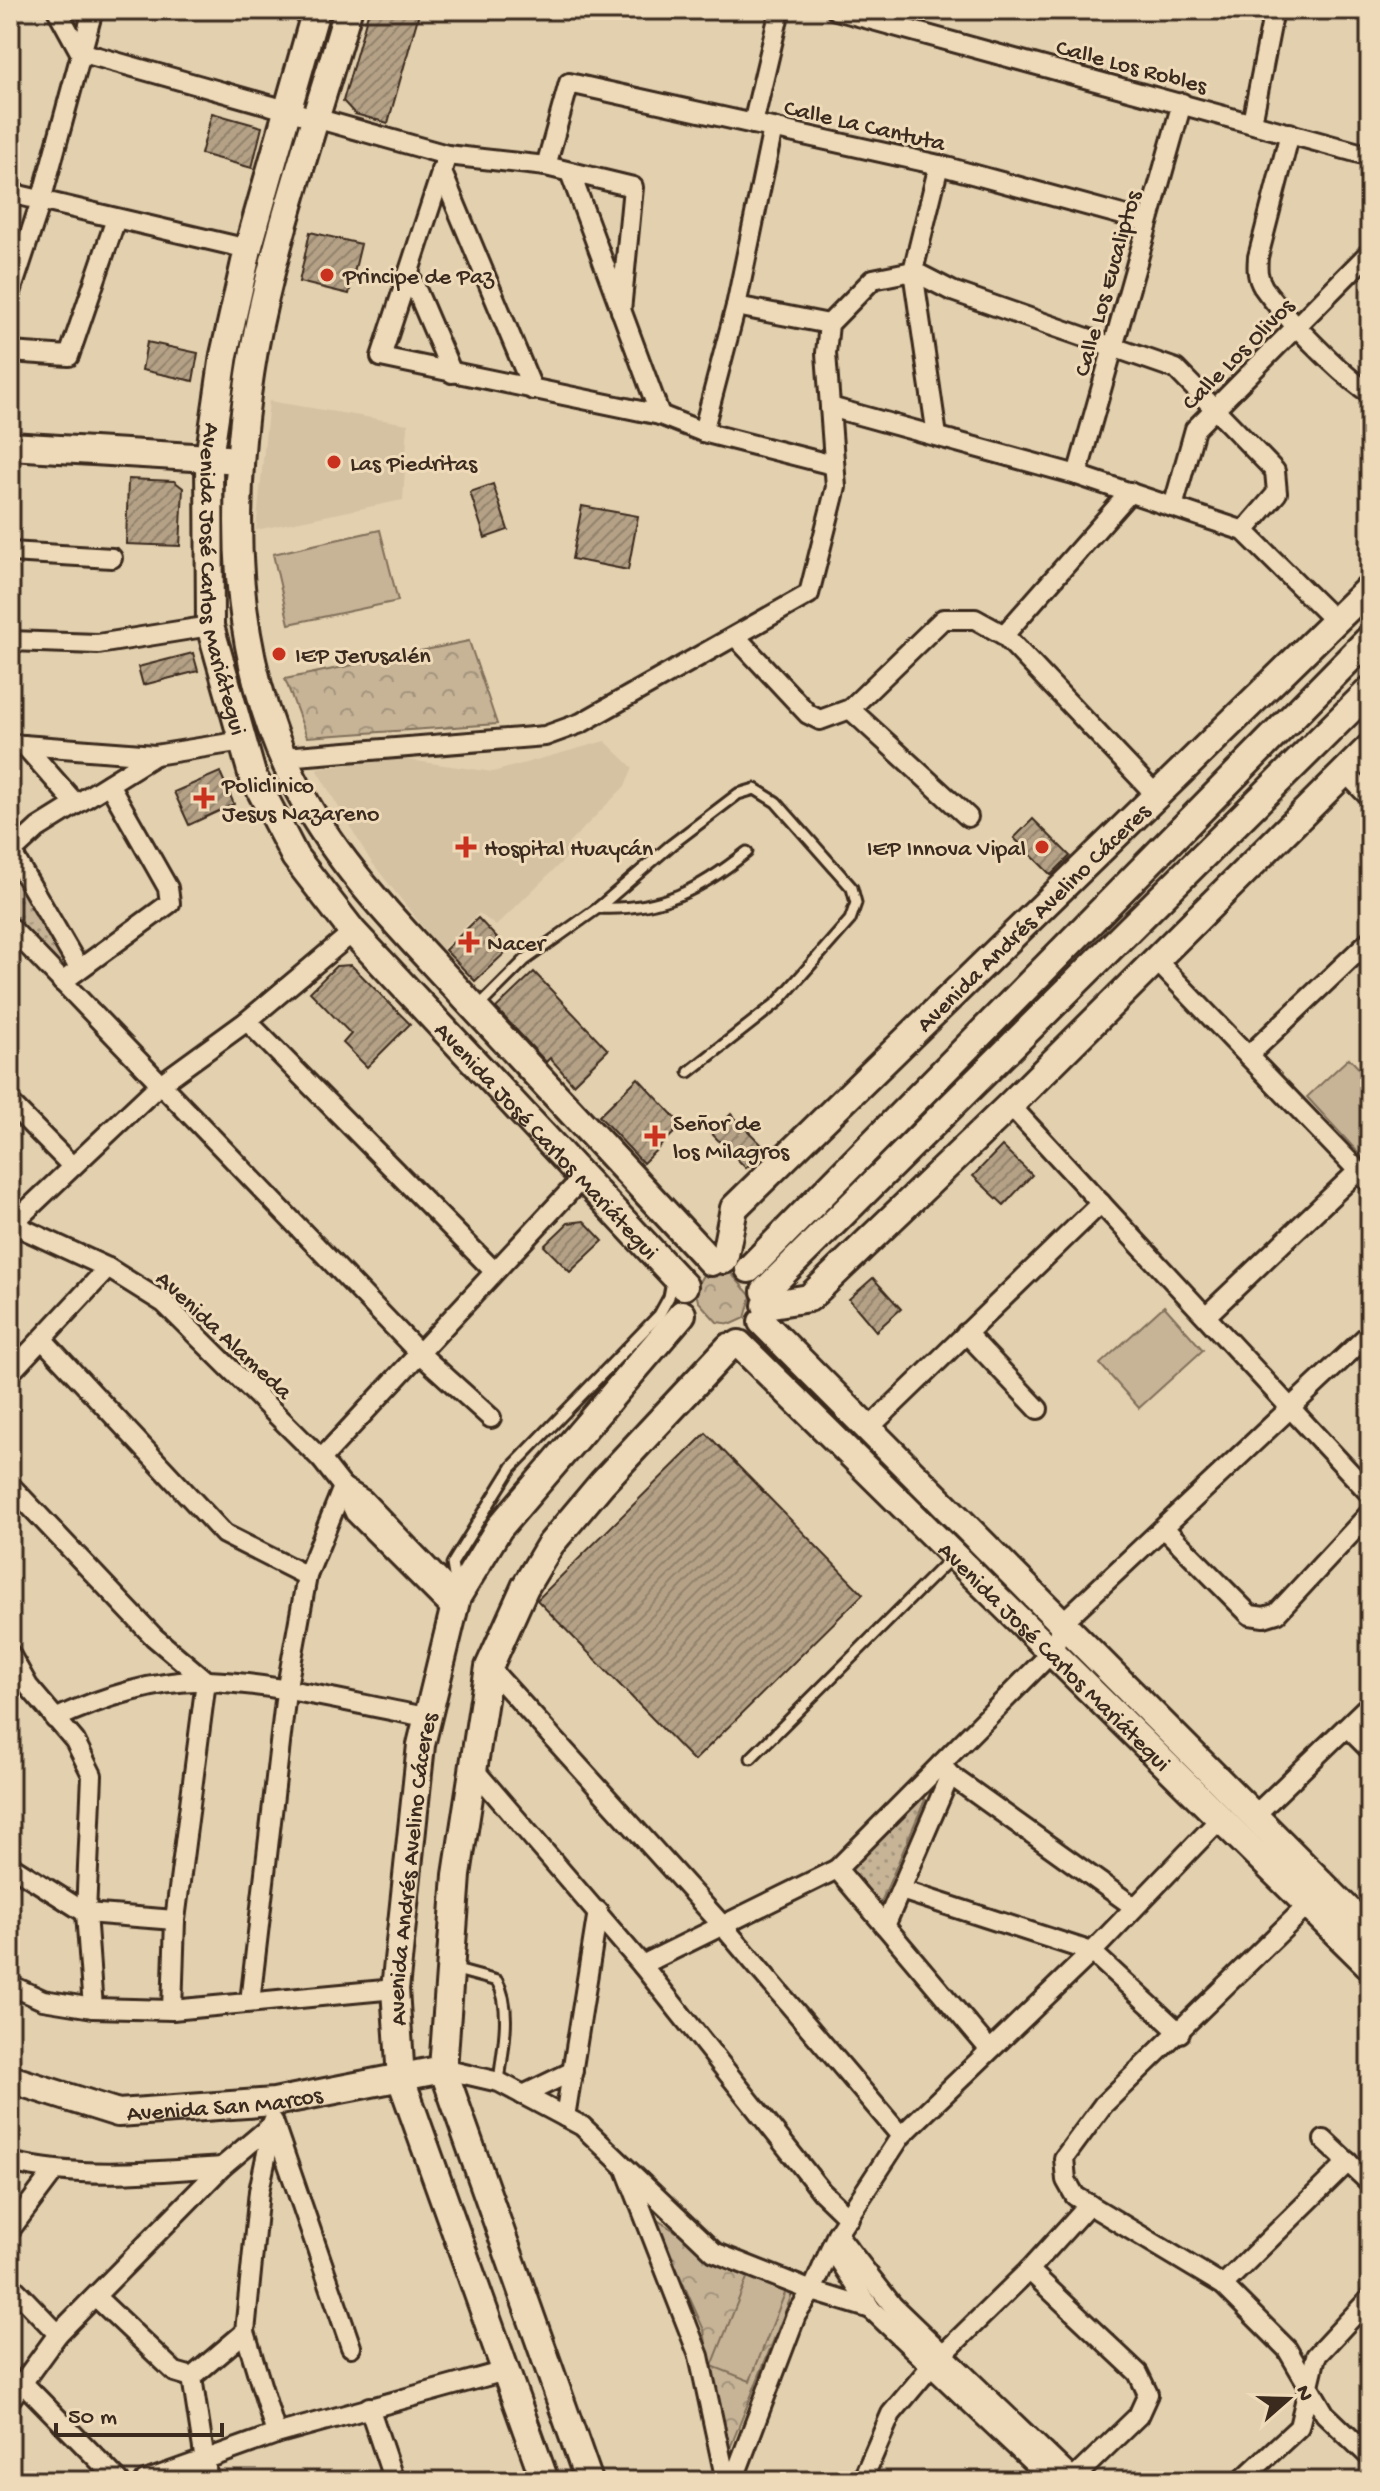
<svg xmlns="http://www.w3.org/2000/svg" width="1380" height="2491" font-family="'Gochi Hand',sans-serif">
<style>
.built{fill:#d5c2a3}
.grass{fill:url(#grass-dots);stroke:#816f5a;stroke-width:2}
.park{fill:url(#park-crowns);stroke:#816f5a;stroke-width:2}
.pitch{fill:#c7b497;stroke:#816f5a;stroke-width:2}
.building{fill:url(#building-hatch);stroke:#3b2a1e;stroke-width:2}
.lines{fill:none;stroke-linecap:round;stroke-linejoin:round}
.lane-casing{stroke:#3b2a1e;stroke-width:15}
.street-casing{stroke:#3b2a1e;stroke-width:24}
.secondary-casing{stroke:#3b2a1e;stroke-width:32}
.lane{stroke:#eedab8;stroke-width:9}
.street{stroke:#eedab8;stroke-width:18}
.secondary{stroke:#eedab8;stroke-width:26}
.poi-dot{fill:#c8321e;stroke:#eedab8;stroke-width:3}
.labels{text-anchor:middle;stroke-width:6;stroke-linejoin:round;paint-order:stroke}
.street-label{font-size:24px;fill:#3b2a1e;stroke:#eedab8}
.poi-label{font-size:24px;fill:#3b2a1e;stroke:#eedab8;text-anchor:start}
</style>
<defs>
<pattern id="grass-dots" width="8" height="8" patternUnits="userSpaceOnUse" patternTransform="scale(2)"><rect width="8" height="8" fill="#c7b497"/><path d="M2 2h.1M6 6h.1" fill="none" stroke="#a3937b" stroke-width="1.8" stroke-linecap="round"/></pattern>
<pattern id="park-crowns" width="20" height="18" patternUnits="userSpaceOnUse" patternTransform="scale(2)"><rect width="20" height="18" fill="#c7b497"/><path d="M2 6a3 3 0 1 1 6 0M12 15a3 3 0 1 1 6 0" fill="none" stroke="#a3937b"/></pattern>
<pattern id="building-hatch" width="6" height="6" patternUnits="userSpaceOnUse" patternTransform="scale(2)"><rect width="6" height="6" fill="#b4a186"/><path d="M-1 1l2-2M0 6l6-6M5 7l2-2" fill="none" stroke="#94836d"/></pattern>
</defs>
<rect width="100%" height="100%" fill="#e3d0af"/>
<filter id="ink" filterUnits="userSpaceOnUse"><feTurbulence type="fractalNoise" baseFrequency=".0125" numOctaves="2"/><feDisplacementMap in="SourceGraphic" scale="16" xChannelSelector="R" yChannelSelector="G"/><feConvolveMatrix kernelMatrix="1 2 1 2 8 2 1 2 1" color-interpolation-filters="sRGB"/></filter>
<g filter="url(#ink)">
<g class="built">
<path d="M269,401L408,424L403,500L256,530Z"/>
<path d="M605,741L633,768L625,786L568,844L573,851L496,926L479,913L441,950L370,860L316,769L395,758L493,772Z"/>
</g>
<g class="grass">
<path d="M17,876L80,986L10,911V882Z"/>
<path d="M920,1796L925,1800L879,1907L849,1870Z"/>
</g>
<g class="park">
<path d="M469,641L497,724L307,737L285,679Z"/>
<path d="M706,1270L729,1271L751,1296L745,1318L732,1324L717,1322L698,1301L695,1289Z"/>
<path d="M654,2218L717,2257L797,2282L724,2463L704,2330Z"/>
</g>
<g class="pitch">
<path d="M380,530L398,601L289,624L273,554Z"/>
<path d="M1349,1058L1370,1080V1156L1365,1160L1307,1097Z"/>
<path d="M1164,1306L1203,1350L1139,1408L1100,1364Z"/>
<path d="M749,2273L787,2288L750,2381L712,2366Z"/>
</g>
<g class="building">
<path d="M369,10H420L388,123L355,114L343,101Z"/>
<path d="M212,113L262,127L252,168L201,154Z"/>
<path d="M310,232L361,244L349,294L299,282Z"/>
<path d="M147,342L198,353L193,381L142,370Z"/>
<path d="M128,479L174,481L183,488L180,546L126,544Z"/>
<path d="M493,484L508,530L485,538L470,492Z"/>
<path d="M582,506L638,516L628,570L572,559Z"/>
<path d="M193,653L198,671L143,685L138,667Z"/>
<path d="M220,772L234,804L189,825L174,792Z"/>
<path d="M1033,819L1070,856L1051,875L1014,838Z"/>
<path d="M478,918L508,950L475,981L445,950Z"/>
<path d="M351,965L410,1024L367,1067L343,1043L351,1034L310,992L336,966Z"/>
<path d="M534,972L608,1050L573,1084L550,1058L546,1062L496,1008Z"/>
<path d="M638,1078L682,1125L643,1163L599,1116Z"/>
<path d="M731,1114L766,1149L746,1168L712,1134Z"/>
<path d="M1002,1146L1032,1175L1004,1205L973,1176Z"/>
<path d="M584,1221L603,1241L570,1272L544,1246L568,1223Z"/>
<path d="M873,1278L901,1309L876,1331L849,1299Z"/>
<path d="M706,1433L863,1594L694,1761L537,1600Z"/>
</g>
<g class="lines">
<defs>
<g id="lane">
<path d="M598,908C661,911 699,890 747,852"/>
<path d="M478,1007L525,960L598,908L671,845L738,794L755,789L776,802L852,888L856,903L850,920L778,1002L689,1072"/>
<path d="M456,1587L452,1564L512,1467L659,1315L669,1297L672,1281"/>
<path d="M751,1758L952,1557"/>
<path d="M453,1969L497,1981C513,2009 502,2052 499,2082"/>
</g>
<g id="street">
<path d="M57,10L80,52L447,155L546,166L633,187L621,311"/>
<path d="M836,10L1370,156"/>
<path d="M1252,123L1274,10"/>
<path d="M753,124L780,10"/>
<path d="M1290,133L1258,257C1257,269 1257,277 1263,287C1281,313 1344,378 1370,393"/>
<path d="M447,155L381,357L660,415L703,432L833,465"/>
<path d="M546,166L569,83L939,165L1148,222"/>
<path d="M441,170L533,390"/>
<path d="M571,175L660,415"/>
<path d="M10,193L248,249"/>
<path d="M410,275L452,373"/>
<path d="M10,295L41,201L93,10"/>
<path d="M736,306L773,128"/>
<path d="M10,352L69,356L116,219"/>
<path d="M830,407L1077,475L1244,531L1335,621"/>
<path d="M703,432L736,306L829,324"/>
<path d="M937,436L913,271L939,165"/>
<path d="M1077,475L1182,103"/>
<path d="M1173,507L1195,429L1370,252"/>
<path d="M10,552L112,558"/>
<path d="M1004,635L1130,492"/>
<path d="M736,637L808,714L820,720L850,709L943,619H975L1004,635L1158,797"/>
<path d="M10,641L98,644L210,626"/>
<path d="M850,709L968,817"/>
<path d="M10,744L155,755L243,741"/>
<path d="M24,745L76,804"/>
<path d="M284,757L545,736L581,723L809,594L836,487L826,353L829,324L873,279L913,271L952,291L1176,369L1275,471L1277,493L1244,531"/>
<path d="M1345,772L1370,798"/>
<path d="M12,853L79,968"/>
<path d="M10,854L38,828L155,755"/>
<path d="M10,927L418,1352L491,1418"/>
<path d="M1155,959L1370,1183"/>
<path d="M62,982L170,903L168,888L109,784"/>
<path d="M247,1021L494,1271"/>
<path d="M1248,1056L1370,940"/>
<path d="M10,1103L72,1166"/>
<path d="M1010,1105L1370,1494"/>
<path d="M10,1223L108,1268L164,1303L321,1459L343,1487L355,1513L454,1612"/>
<path d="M10,1226L159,1085L247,1021L353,932"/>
<path d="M1206,1316L1358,1171"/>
<path d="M966,1333L1038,1409"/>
<path d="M43,1340L224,1534L307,1576"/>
<path d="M10,1373L108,1268"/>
<path d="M869,1428L1101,1203"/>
<path d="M321,1459L582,1178"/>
<path d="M10,1485L154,1637L206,1681L175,1920L172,2010"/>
<path d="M343,1487L364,1500L457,1597"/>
<path d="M1164,1528L1250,1615L1264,1617L1277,1613L1370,1513"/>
<path d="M10,1654L28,1686L75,1741L92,1775L86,1913L93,2008"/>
<path d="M489,1667L722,1925L901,2136"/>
<path d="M55,1719C99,1698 159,1679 208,1681C281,1684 355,1704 426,1717"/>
<path d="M1347,1727L1370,1750"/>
<path d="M941,1764L950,1775L1133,1906"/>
<path d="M471,1766L642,1965L822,2192L849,2218"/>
<path d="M1255,1815L1370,1704"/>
<path d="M10,1865L86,1913L175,1920"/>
<path d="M837,1869L989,2049"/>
<path d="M901,1890L1092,1952L1180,2033"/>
<path d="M1309,1904L1103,2105L1064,2158L1066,2180L1075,2196L1223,2285L1287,2349L1325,2414L1370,2457"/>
<path d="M885,1926L950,1775"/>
<path d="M642,1965L837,1869L1053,1651L1063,1622L1370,1333"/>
<path d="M10,1985L43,2000L93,2008L172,2010L395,1989"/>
<path d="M250,2002L286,1692L307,1576L343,1487"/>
<path d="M443,2069L499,2082L582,2126L714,2252L812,2291L871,2309"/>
<path d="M523,2095L573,2071"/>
<path d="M565,2117L598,1911"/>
<path d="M273,2121L351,2347"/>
<path d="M273,2124L259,2191L245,2332L276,2434"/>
<path d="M1324,2140L1370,2183"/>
<path d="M10,2162C79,2179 152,2172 222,2167"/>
<path d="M627,2172L699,2356L726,2481"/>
<path d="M10,2230L55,2170"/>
<path d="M837,2234L893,2306L1075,2481"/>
<path d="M831,2247L871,2309L1052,2481"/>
<path d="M1029,2270L1138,2373L1148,2394L1138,2416L1073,2479"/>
<path d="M10,2284L58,2334"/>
<path d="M1223,2285L1348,2162"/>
<path d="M97,2298L175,2372L192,2377"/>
<path d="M192,2377L208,2481"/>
<path d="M192,2377L245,2332"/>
<path d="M24,2384L119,2481"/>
<path d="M10,2400L58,2334L222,2167L273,2124"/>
<path d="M369,2407L394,2481"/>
<path d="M145,2481L276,2434L505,2371"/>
<path d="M733,2481L796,2315L812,2291L837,2234L901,2136L1092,1952L1222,1817"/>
<path d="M862,2481L891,2414L932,2365L1029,2270L1089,2204"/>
<path d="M1241,2481L1299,2427L1316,2356L1370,2298"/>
</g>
<g id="secondary">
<path id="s1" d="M316,10L248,249L224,355L209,458L210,626L252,774L295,857L353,932L684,1286"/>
<path d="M348,10C316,122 275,235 254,350C228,500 227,661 303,798C344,873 409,936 466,999C547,1087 630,1174 711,1262"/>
<path d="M10,446L226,459"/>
<path id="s2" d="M724,1260L734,1208L1370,587"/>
<path d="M749,1269L1370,638"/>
<path d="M765,1291L1370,690"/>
<path d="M766,1305L809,1298L1010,1105L1370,747"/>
<path d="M762,1322L1370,1932"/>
<path id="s3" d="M739,1344L1370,1966"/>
<path id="s4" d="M10,2079L118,2113L274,2102L443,2069"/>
<path id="s5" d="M545,2481L401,2079L395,1989L421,1745L457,1597L499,1528L682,1314"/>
<path d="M589,2481L443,2069L457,1875L489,1667L525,1587L550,1545L602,1483L729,1347"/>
</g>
</defs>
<use href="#lane" class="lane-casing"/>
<use href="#street" class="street-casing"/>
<use href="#secondary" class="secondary-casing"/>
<use href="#lane" class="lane"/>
<use href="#street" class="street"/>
<use href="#secondary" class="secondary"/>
</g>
</g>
<g class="poi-dot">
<circle cx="327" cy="275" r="8"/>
<circle cx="334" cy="462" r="8"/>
<circle cx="279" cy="654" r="8"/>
<path d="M200 786h8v8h8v8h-8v8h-8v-8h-8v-8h8z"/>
<path d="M462 835h8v8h8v8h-8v8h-8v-8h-8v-8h8z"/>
<circle cx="1042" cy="847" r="8"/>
<path d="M465 930h8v8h8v8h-8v8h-8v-8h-8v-8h8z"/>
<path d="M651 1124h8v8h8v8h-8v8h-8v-8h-8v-8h8z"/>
</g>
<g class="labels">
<g class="street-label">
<text transform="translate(1132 65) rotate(15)" y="8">Calle Los Robles</text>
<text transform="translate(865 124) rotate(13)" y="8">Calle La Cantuta</text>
<text transform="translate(1106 283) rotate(-74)" y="8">Calle Los Eucaliptos</text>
<text transform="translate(1237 353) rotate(-45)" y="8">Calle Los Olivos</text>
<text dy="8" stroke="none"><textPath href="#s1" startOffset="584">Avenida José Carlos Mariátegui</textPath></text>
<text dy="8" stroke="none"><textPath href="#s2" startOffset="470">Avenida Andrés Avelino Cáceres</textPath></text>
<text dy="8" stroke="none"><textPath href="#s1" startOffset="1256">Avenida José Carlos Mariátegui</textPath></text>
<text transform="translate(225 1334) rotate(43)" y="8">Avenida Alameda</text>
<text dy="8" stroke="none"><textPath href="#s3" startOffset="444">Avenida José Carlos Mariátegui</textPath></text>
<text dy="8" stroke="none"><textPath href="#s5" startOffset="638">Avenida Andrés Avelino Cáceres</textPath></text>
<text dy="8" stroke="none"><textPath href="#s4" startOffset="220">Avenida San Marcos</textPath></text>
</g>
<g class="poi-label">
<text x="343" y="283">Principe de Paz</text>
<text x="350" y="470">Las Piedritas</text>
<text x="295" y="662">IEP Jerusalén</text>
<text x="222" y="792">Policlinico<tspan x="222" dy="28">Jesus Nazareno</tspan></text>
<text x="484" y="855">Hospital Huaycán</text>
<text x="1026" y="855" text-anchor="end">IEP Innova Vipal</text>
<text x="487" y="950">Nacer</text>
<text x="673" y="1130">Señor de<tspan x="673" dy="28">los Milagros</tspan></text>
</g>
</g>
<rect width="1380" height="2491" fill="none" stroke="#eedab8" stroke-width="40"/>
<rect x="20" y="20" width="1340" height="2451" fill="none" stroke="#3b2a1e" stroke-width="3" filter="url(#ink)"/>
<g transform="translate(1288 2399) rotate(70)" stroke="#eedab8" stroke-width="6" paint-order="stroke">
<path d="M0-6L14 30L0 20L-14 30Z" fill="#3b2a1e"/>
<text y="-12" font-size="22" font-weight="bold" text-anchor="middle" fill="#3b2a1e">N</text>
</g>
<path d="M56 2423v12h166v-12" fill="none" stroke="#3b2a1e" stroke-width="4"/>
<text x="68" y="2423" font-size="24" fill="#3b2a1e" stroke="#eedab8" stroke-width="6" paint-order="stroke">50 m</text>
</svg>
